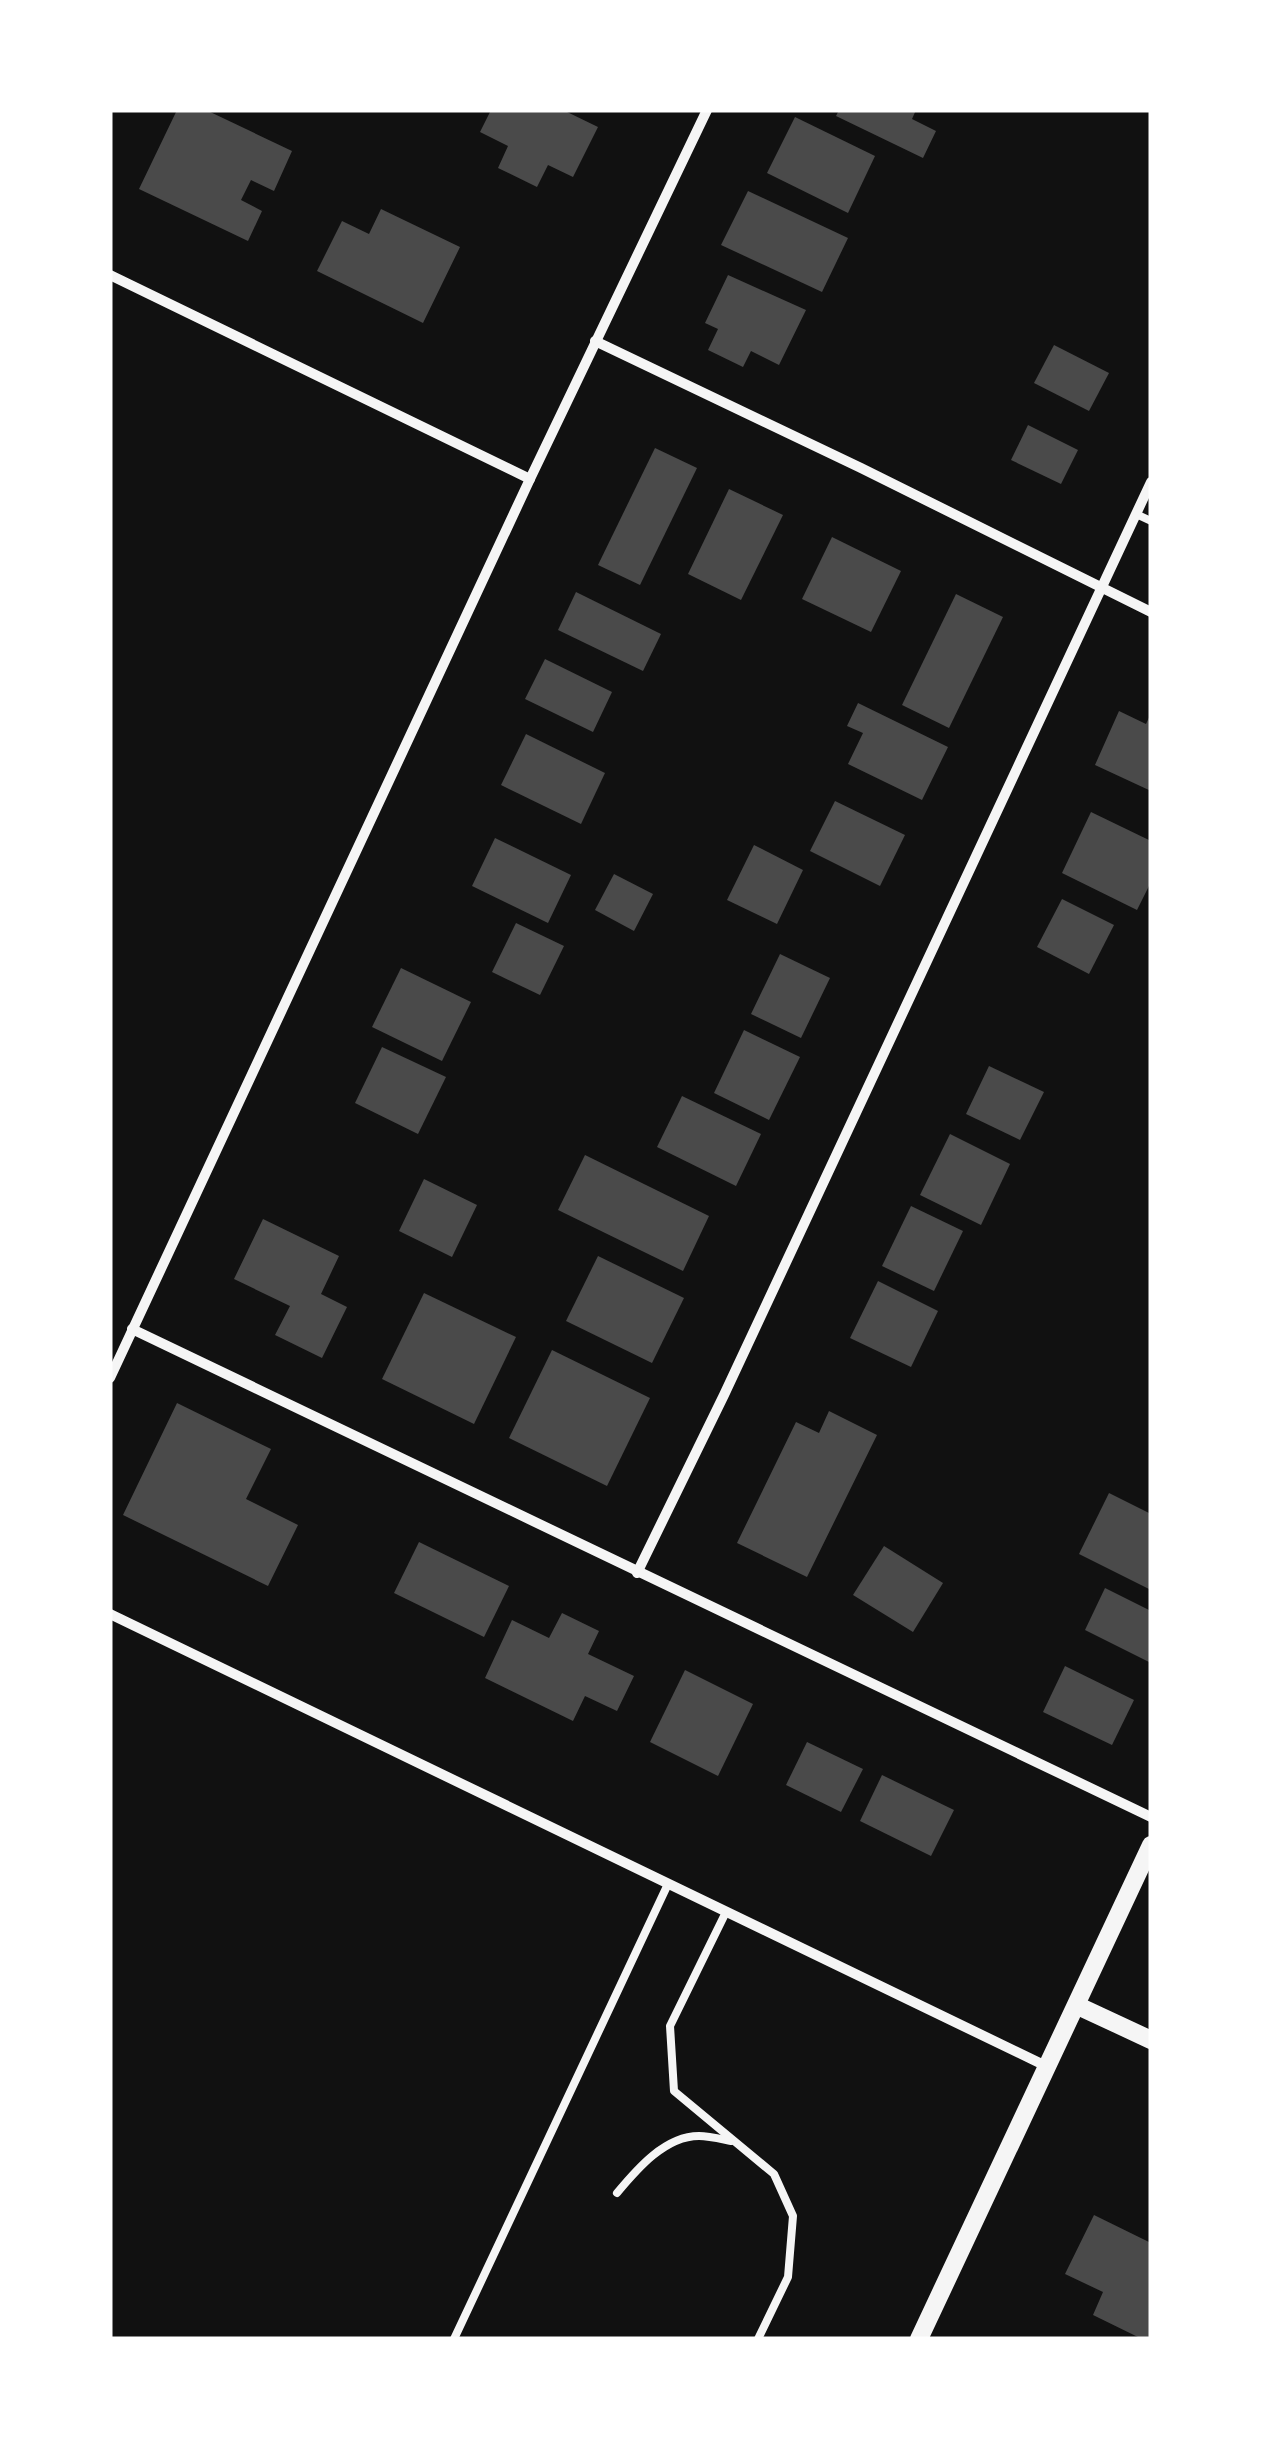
<svg xmlns="http://www.w3.org/2000/svg" width="1261" height="2449" font-family="'Sofia Sans Condensed',sans-serif">
<style>
.building{fill:#4a4a4a}
.lines{fill:none;stroke-linecap:round;stroke-linejoin:round}
.service{stroke:#f5f5f5;stroke-width:8}
.minor{stroke:#f5f5f5;stroke-width:10}
.tertiary{stroke:#f5f5f5;stroke-width:18}
</style>
<rect width="100%" height="100%" fill="#111"/>
<g class="building">
<path d="M177,110H206L292,151L274,191L251,180L241,200L262,211L248,241L139,189Z"/>
<path d="M491,110H563L598,127L573,177L548,165L537,187L498,168L508,146L480,132Z"/>
<path d="M839,110H916L912,119L936,131L923,158L836,116Z"/>
<path d="M795,117L875,156L848,213L767,173Z"/>
<path d="M748,191L848,238L822,292L721,245Z"/>
<path d="M381,209L460,247L423,323L317,271L342,221L369,234Z"/>
<path d="M728,275L806,310L779,365L751,351L743,367L708,350L718,329L705,323Z"/>
<path d="M1054,345L1109,373L1089,411L1034,383Z"/>
<path d="M1028,425L1078,450L1061,484L1011,460Z"/>
<path d="M655,448L697,468L640,585L598,565Z"/>
<path d="M729,489L783,515L741,600L688,574Z"/>
<path d="M832,537L901,571L871,632L802,599Z"/>
<path d="M576,592L661,634L643,671L558,630Z"/>
<path d="M956,594L1003,617L949,728L902,705Z"/>
<path d="M545,659L612,692L593,732L525,699Z"/>
<path d="M858,703L948,747L922,800L848,764L863,733L847,726Z"/>
<path d="M1119,711L1146,724L1151,713V791L1095,765Z"/>
<path d="M526,734L605,773L581,824L501,785Z"/>
<path d="M835,801L905,835L880,886L810,851Z"/>
<path d="M1091,812L1151,841V882L1137,910L1062,873Z"/>
<path d="M495,838L571,875L548,923L472,886Z"/>
<path d="M754,845L803,870L777,924L727,900Z"/>
<path d="M614,874L653,894L634,931L595,910Z"/>
<path d="M1062,899L1114,925L1089,974L1037,947Z"/>
<path d="M516,923L564,946L540,995L492,972Z"/>
<path d="M780,954L830,978L801,1038L751,1014Z"/>
<path d="M401,968L471,1002L442,1061L372,1027Z"/>
<path d="M744,1030L800,1057L769,1120L714,1093Z"/>
<path d="M382,1047L446,1077L418,1134L355,1103Z"/>
<path d="M989,1066L1044,1092L1020,1140L966,1114Z"/>
<path d="M682,1096L761,1134L736,1186L657,1147Z"/>
<path d="M950,1134L1010,1164L981,1225L920,1195Z"/>
<path d="M585,1155L709,1216L683,1271L558,1210Z"/>
<path d="M424,1179L477,1205L452,1257L399,1231Z"/>
<path d="M911,1206L963,1231L934,1291L882,1266Z"/>
<path d="M263,1219L339,1256L321,1294L347,1307L322,1358L275,1335L290,1306L234,1279Z"/>
<path d="M598,1256L684,1298L652,1363L566,1321Z"/>
<path d="M878,1281L938,1311L911,1367L850,1338Z"/>
<path d="M424,1293L516,1337L474,1424L382,1379Z"/>
<path d="M552,1350L650,1398L607,1486L509,1438Z"/>
<path d="M177,1403L271,1449L246,1499L298,1525L268,1586L123,1515Z"/>
<path d="M829,1411L877,1435L807,1577L737,1543L796,1422L819,1433Z"/>
<path d="M1109,1493L1151,1514V1590L1079,1554Z"/>
<path d="M419,1542L509,1586L484,1637L394,1593Z"/>
<path d="M884,1546L943,1583L913,1632L853,1595Z"/>
<path d="M1105,1588L1151,1611L1149,1662L1085,1630Z"/>
<path d="M562,1613L599,1631L588,1654L634,1676L617,1711L585,1696L573,1721L485,1678L512,1620L549,1638Z"/>
<path d="M1065,1666L1134,1700L1112,1745L1043,1712Z"/>
<path d="M685,1670L753,1704L718,1776L650,1742Z"/>
<path d="M807,1742L863,1769L841,1812L786,1785Z"/>
<path d="M882,1775L954,1810L931,1856L860,1821Z"/>
<path d="M1094,2215L1151,2243V2339H1142L1093,2315L1103,2292L1065,2274Z"/>
</g>
<g class="lines">
<g class="service">
<path d="M1136,514L1151,521"/>
<path d="M726,1912L670,2026L674,2091L774,2174L793,2216L788,2277L758,2339"/>
<path d="M617,2193C637,2169 665,2136 699,2136C709,2136 721,2139 731,2141"/>
<path d="M454,2339L668,1884"/>
</g>
<g class="minor">
<path d="M110,275L530,479"/>
<path d="M595,341L861,468L1151,612"/>
<path d="M132,1329L1151,1817"/>
<path d="M110,1378L530,479L707,110"/>
<path d="M637,1573L724,1395L1151,482"/>
<path d="M110,1614L1048,2067"/>
</g>
<g class="tertiary">
<path d="M1078,2006L1151,2040"/>
<path d="M919,2339L1151,1845"/>
</g>
</g>
<rect width="1261" height="2449" fill="none" stroke="#ffffff" stroke-width="225"/>
</svg>
